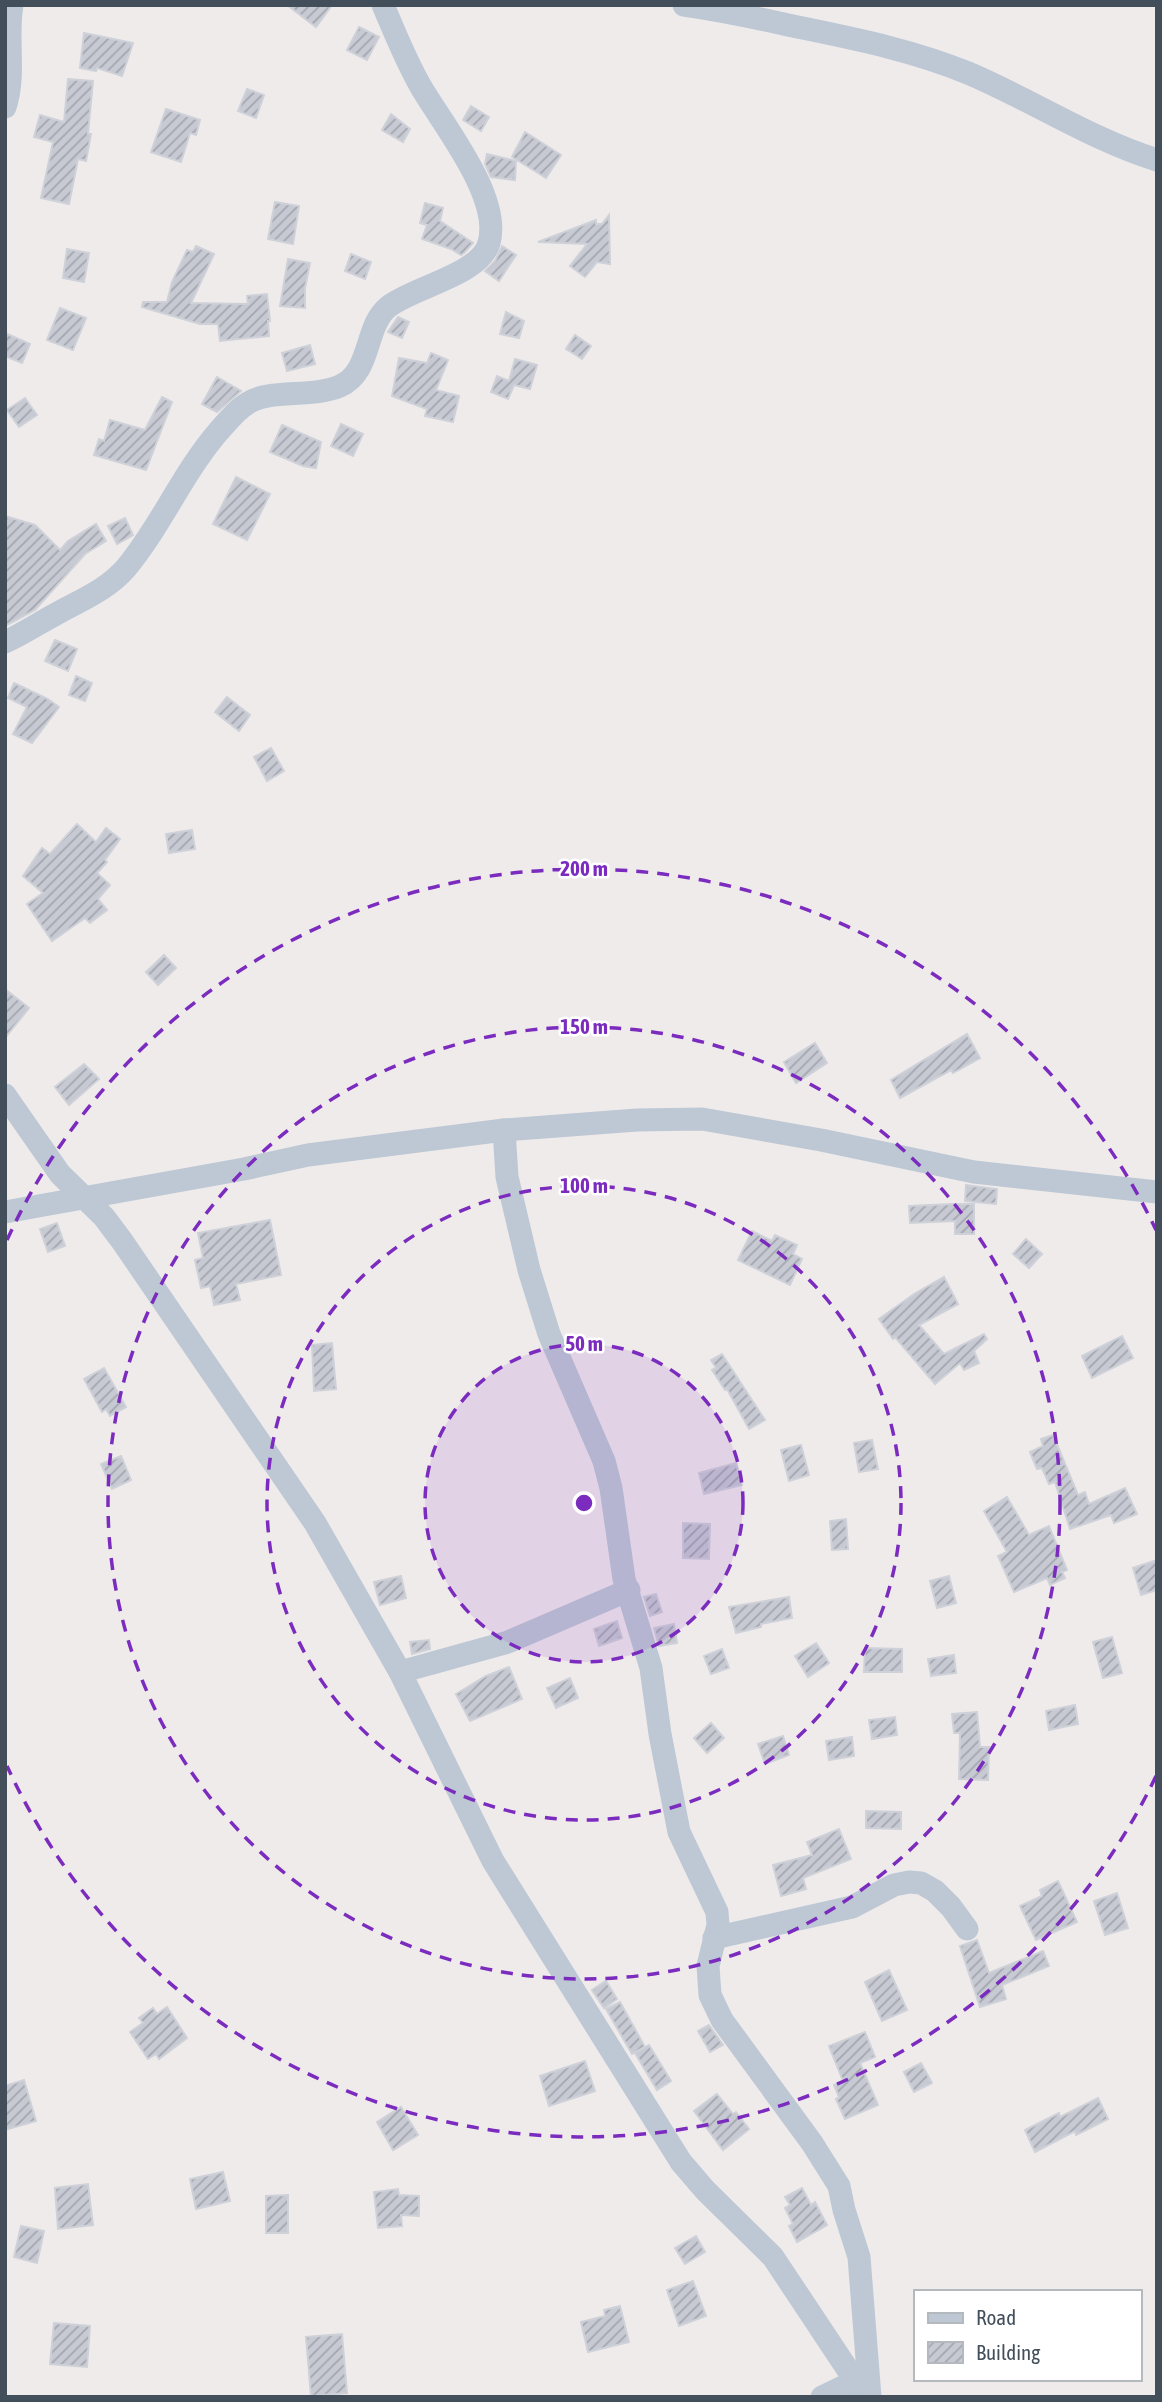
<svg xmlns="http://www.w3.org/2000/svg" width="1162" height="2402" font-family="'Asap Condensed',sans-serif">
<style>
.building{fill:url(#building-hatch);stroke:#cfd1d9;stroke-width:2}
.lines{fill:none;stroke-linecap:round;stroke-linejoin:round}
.minor{stroke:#bdc8d4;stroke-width:23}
.ring{fill:none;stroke:#7b2cbf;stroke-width:3.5;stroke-dasharray:12 9}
.centre{fill:#7b2cbf;stroke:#fff;stroke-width:3.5}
.ring-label{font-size:21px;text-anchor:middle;font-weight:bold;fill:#7b2cbf;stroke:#fff;stroke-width:5;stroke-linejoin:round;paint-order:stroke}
</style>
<defs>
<pattern id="building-hatch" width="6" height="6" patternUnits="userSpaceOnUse" patternTransform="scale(1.75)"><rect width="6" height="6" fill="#c7cad3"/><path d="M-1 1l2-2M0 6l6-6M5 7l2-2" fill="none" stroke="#a3a6ae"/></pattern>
</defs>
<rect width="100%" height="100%" fill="#efebeb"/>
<g class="building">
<path d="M287,5H332L316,27Z"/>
<path d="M359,27L379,37L367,60L347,50Z"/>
<path d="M84,33L133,43L122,76L97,68L96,71L80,68Z"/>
<path d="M68,79L93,81L88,134H91L86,161L78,159L69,204L41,198L53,142L34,137L40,115L64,122Z"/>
<path d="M247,89L264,95L256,118L238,111Z"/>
<path d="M471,106L489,117L481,131L463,120Z"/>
<path d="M166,109L200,120L196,135L190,133L181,162L151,152Z"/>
<path d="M391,114L410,129L403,142L382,130Z"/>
<path d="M525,132L561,155L546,178L512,157Z"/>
<path d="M487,154L516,161L515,180L491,177L485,164Z"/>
<path d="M275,202L299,206L293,244L268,239Z"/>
<path d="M425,203L443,208L440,221L473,243L464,253L461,255L451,249L422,239L427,225L420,223Z"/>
<path d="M609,215L610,264L597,262L585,277L570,266L587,244L538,242L596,220V224H602Z"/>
<path d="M196,246L214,254L191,303L248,304L247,296L267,294L270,321H268L269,336L220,341L218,324H200L142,307L143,302H167L172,282L187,250L193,252Z"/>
<path d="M502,246L516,255L499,281L485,271L495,261Z"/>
<path d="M67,249L89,253L84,282L63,278Z"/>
<path d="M351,254L371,262L365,279L345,271Z"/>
<path d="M288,259L310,263L305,288V308L280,306Z"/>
<path d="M60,308L86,318L73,350L47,340Z"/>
<path d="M506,312L524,321L519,338L500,334Z"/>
<path d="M398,317L409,322L402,338L388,332Z"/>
<path d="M5,333L30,344L22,363L5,356Z"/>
<path d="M575,335L591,346L582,359L566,349Z"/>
<path d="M310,345L315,364L287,371L282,353Z"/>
<path d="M431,353L448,360L436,390L459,396L453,422L425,416L427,409L392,396L399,358L427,363Z"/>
<path d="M515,359L537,365L530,389L514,385L508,399L491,392L497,376L509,381Z"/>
<path d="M217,377L241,391L217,412L202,404Z"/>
<path d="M162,397L172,402L146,470L94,455L99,439L104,441L110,420L145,430Z"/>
<path d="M25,398L37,415L19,427L7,410Z"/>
<path d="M341,424L363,434L353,456L331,446Z"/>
<path d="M282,425L321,442L316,468L303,466L270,452Z"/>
<path d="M236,477L270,494L247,540L213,524Z"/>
<path d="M5,516L35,525L60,550L68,541L96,524L106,541L85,554L35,610L5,626Z"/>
<path d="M125,518L133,535L117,544L108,526Z"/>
<path d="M55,640L77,649L68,671L45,661Z"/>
<path d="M76,676L92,683L85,701L69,695Z"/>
<path d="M14,683L48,699L59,707L32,743L13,734L27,707L8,698Z"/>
<path d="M227,697L250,715L239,731L215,712Z"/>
<path d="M271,748L284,771L267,781L254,757Z"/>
<path d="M77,824L96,842L106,828L120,839L105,860L107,862L97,873L110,885L98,899L107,910L90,923L85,918L52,941L27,904L43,893L23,876L42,848L50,854Z"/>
<path d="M192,830L195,849L169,853L166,834Z"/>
<path d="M164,955L176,968L158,985L146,972Z"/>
<path d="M5,989L29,1008L5,1038Z"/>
<path d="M967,1034L980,1058L953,1073L951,1070L900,1098L891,1080Z"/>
<path d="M815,1043L827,1063L796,1083L784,1062Z"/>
<path d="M84,1064L99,1079L69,1105L55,1087Z"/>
<path d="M966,1185L997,1189L996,1204L965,1201Z"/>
<path d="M952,1204H974V1234H955V1221L910,1223L909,1206Z"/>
<path d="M270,1220L281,1275L236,1284L240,1300L214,1305L210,1286L201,1288L195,1260L203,1258L198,1233Z"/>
<path d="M57,1223L65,1246L48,1252L40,1229Z"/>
<path d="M752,1231L772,1241L775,1235L797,1245L793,1254L802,1259L790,1285L738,1260Z"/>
<path d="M1026,1239L1042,1254L1029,1268L1013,1254Z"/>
<path d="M944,1277L958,1304L919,1325L944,1354L984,1334L987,1339L974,1351L979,1363L964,1370L960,1363L935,1384L895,1337L893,1339L879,1319L914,1294Z"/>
<path d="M1122,1336L1133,1358L1092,1378L1082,1356Z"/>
<path d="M332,1343L336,1389L314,1391L312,1345Z"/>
<path d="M722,1354L765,1420L749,1429L727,1389L725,1390L712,1370L716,1368L711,1360Z"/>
<path d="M104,1368L126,1407L110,1416L106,1409L102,1412L84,1379Z"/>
<path d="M1053,1435L1078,1495L1085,1492L1089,1504L1125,1488L1137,1514L1114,1523L1111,1515L1070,1529L1055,1482L1049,1484L1042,1468L1037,1469L1030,1452L1043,1446L1041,1439Z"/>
<path d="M872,1440L878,1469L859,1472L854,1443Z"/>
<path d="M801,1445L809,1475L789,1481L781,1450Z"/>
<path d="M121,1456L131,1480L112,1489L101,1464Z"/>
<path d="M736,1463L742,1485L704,1494L699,1473Z"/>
<path d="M1007,1497L1029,1535L1049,1526L1067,1570L1062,1572L1065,1578L1050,1585L1047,1578L1014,1592L998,1556L1007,1552L984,1511Z"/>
<path d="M846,1519L848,1549L832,1550L830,1521Z"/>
<path d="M683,1523L710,1524L709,1559L683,1558Z"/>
<path d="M1157,1560V1590L1141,1595L1133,1568Z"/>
<path d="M401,1576L406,1598L380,1605L374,1582Z"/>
<path d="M949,1576L956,1603L937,1608L930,1581Z"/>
<path d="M656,1594L662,1612L650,1616L644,1597Z"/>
<path d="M789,1597L792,1618L761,1624V1627L736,1633L729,1607Z"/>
<path d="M617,1621L622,1638L599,1646L594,1629Z"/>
<path d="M674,1624L677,1643L659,1646L654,1628Z"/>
<path d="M1112,1637L1122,1673L1103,1678L1093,1642Z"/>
<path d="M429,1640L430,1649L412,1654L410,1642Z"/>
<path d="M816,1643L829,1663L808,1677L795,1656Z"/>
<path d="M865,1648L902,1649V1672H864Z"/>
<path d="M722,1649L729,1668L711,1674L704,1656Z"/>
<path d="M954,1655L956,1673L931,1676L928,1659Z"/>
<path d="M509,1667L522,1699L470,1721L456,1694L486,1676Z"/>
<path d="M570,1678L578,1698L556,1708L547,1688Z"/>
<path d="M1075,1705L1078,1724L1049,1730L1046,1711Z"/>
<path d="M977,1712L980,1747H989L988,1780L959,1779L960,1733H954L952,1714Z"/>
<path d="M895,1717L897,1735L872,1739L869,1720Z"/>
<path d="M711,1723L724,1738L707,1753L694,1738Z"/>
<path d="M783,1736L789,1755L765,1764L758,1744Z"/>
<path d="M852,1737L854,1756L829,1760L826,1741Z"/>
<path d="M866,1811L901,1812V1829L866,1828Z"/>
<path d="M839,1829L851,1859L803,1878L806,1889L781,1896L773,1865L812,1855L807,1842Z"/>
<path d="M1058,1881L1077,1922L1036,1940L1020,1906L1042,1896L1040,1890Z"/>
<path d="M1117,1893L1128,1928L1105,1935L1094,1901Z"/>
<path d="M977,1940L989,1973L1043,1951L1049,1966L1002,1985L1006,1999L980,2007L960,1946Z"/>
<path d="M889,1970L907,2010L882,2021L865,1982Z"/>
<path d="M606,1981L617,1999L604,2008L592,1990Z"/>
<path d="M620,2002L645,2047L632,2054L606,2009Z"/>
<path d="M167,2007L187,2038L159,2059L156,2054L148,2059L130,2032L143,2023L139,2018L153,2008L157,2014Z"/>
<path d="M709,2025L723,2045L710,2052L698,2031Z"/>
<path d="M865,2032L875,2057L860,2063L878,2105L845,2119L836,2099L839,2097L834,2085L843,2081L829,2046Z"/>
<path d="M649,2045L671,2081L657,2090L635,2053Z"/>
<path d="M585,2061L595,2091L549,2106L540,2076Z"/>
<path d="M921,2063L932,2083L914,2092L904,2072Z"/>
<path d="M24,2080L36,2121L5,2130V2086Z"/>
<path d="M717,2094L733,2114L736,2112L749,2129L723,2150L694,2111Z"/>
<path d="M1098,2098L1108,2119L1076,2135L1075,2131L1035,2152L1025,2130L1059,2113L1060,2117Z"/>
<path d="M401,2107L418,2135L393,2150L377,2122Z"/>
<path d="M223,2172L230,2201L196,2209L190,2179Z"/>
<path d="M88,2184L93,2225L58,2229L55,2188Z"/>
<path d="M802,2188L811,2205L815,2202L827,2225L797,2242L789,2226L793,2224L785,2208L790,2205L785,2197Z"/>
<path d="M398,2189L399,2195L419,2196V2216L401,2215L402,2226L378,2228L374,2192Z"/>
<path d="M288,2195V2233H266V2196Z"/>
<path d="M21,2226L44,2231L37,2263L14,2257Z"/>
<path d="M696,2236L705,2252L685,2264L675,2248Z"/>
<path d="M693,2281L706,2316L679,2326L667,2290Z"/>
<path d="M620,2306L629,2342L588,2352L581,2322L605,2316L604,2310Z"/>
<path d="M54,2323L90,2326L87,2367L50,2364Z"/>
<path d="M342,2334L347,2393L311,2396L306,2337Z"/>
</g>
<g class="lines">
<g class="minor">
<path d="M684,5C719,10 753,17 788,25C850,38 910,49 968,73C1032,100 1090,139 1157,160"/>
<path d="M5,107C16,74 6,39 12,5"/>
<path d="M5,642C23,634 39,623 56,614C81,600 107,590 126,568C161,526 182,474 218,432C227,422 236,410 248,403C269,389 313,398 340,386C372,372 364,327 388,307C413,287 480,275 489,243C502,197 443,125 421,87C406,61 395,33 383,5"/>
<path d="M5,1095L60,1174L104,1217L122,1241L315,1523L400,1672L493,1861L681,2162L705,2190L773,2257L866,2397"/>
<path d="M504,1130L507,1177L529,1270L549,1334L604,1461L611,1488L624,1579L651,1668L660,1734L679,1832L717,1912L718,1925L708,1966L710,1995L722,2020L812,2143L839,2186L844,2210L859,2257L870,2397"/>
<path d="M5,1212L244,1169L308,1155L504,1130L637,1120L702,1119L821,1140L974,1172L1157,1192"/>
<path d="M400,1672L508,1642L629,1590"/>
<path d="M714,1938L852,1907L894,1885L909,1882L921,1883L935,1891L951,1907L967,1929"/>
<path d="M822,2397L855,2381"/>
</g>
</g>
<circle cx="584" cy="1503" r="159" fill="#7b2cbf" fill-opacity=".12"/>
<g class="ring">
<circle cx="584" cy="1503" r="159"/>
<circle cx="584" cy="1503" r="317"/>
<circle cx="584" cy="1503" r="476"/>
<path d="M1156 1776A634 634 0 0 1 7 1766M7 1240A634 634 0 0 1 1156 1230"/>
</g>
<circle cx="584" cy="1503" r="10" class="centre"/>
<g class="ring-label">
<text x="584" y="876">200 m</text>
<text x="584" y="1034">150 m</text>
<text x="584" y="1193">100 m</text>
<text x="584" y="1351">50 m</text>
</g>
<rect width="1162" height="2402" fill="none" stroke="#424f5b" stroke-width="14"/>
<rect x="914" y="2290" width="228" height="91" fill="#ffffff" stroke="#b3b9bd" stroke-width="2"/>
<rect x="928" y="2313" width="35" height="10" fill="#bdc8d4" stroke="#b3b9bd" stroke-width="2"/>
<text x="976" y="2325" font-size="21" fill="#424f5b">Road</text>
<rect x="928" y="2342" width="35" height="21" fill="url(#building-hatch)" stroke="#b3b9bd" stroke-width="2"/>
<text x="976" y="2360" font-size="21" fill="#424f5b">Building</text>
</svg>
